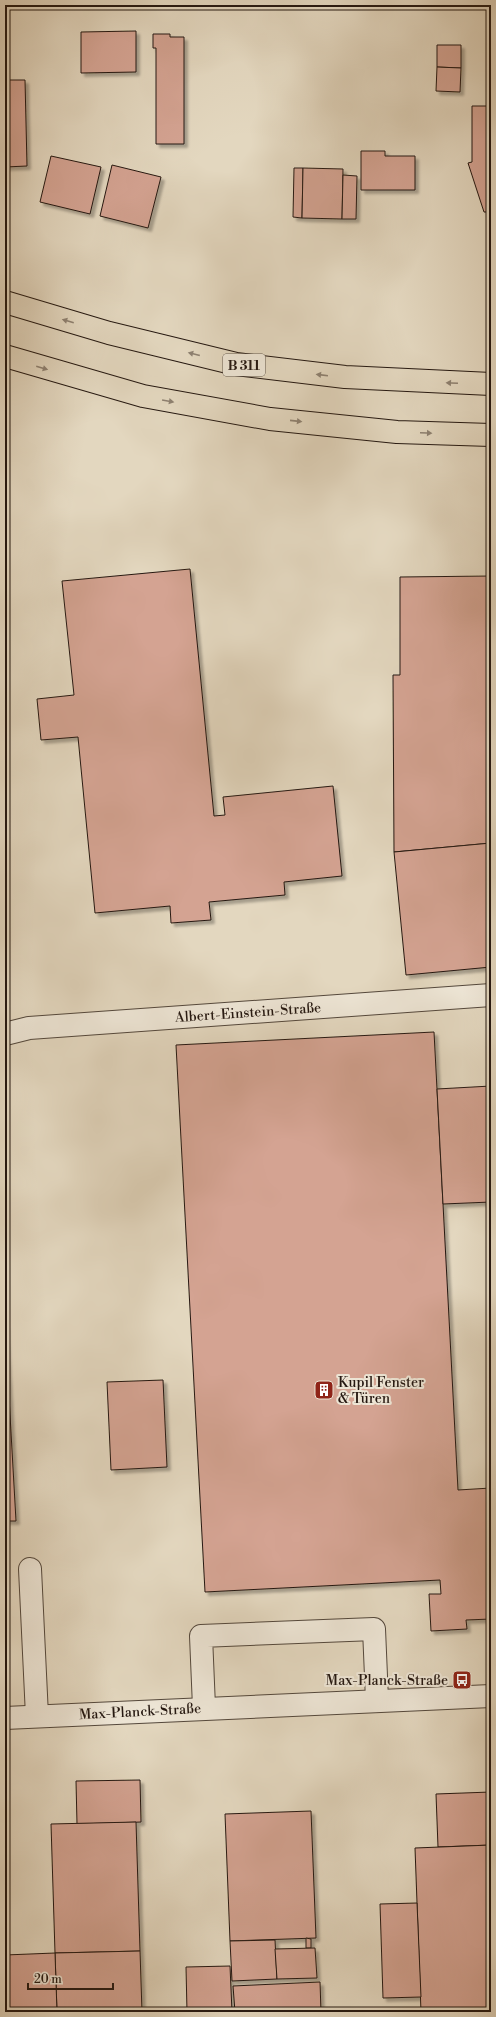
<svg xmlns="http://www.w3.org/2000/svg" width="496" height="2017" font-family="'Libre Bodoni',serif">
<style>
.building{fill:#d4a392;stroke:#251811;filter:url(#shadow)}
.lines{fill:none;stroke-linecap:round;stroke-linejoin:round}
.minor-casing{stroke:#54483c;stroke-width:24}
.major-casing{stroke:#251811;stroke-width:24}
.minor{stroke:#ede5d5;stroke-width:22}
.major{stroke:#e3d7bf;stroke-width:22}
.oneway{fill:#8e8171}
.labels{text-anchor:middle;stroke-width:4;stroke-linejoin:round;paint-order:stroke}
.shield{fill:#ede5d5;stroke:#61564c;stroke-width:1}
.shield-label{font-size:13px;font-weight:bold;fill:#251811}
.street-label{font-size:14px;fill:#251811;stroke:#ede5d5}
.poi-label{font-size:14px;fill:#251811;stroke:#ede5d5;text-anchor:start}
</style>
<defs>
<filter id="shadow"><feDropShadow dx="3.5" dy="3.5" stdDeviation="1" flood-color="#0004"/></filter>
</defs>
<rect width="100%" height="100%" fill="#e3d7bf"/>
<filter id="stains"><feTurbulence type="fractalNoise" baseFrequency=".005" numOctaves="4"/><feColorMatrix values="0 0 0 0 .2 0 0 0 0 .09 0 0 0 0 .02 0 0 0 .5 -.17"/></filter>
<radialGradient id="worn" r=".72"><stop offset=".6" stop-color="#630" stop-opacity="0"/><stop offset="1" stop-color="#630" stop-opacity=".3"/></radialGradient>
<g class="building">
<path d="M136,31V72L81,73V32Z"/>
<path d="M153,34H170V37H184V144H156V48H153Z"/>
<path d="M437,45H461V68L437,67Z"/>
<path d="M437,67L461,68L460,92L436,91Z"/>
<path d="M5,80H25L27,166L5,167Z"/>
<path d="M472,106H491V212H484L468,163L472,162Z"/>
<path d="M361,151H385V156H415V190H361Z"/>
<path d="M51,156L101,167L90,214L40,202Z"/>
<path d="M112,165L161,177L148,228L100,216Z"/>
<path d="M294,168H303L302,218L293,217Z"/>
<path d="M303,168L343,169L342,219L302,218Z"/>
<path d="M343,175L357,176L356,219H342Z"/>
<path d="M190,569L214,816L225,815L223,797L333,786L342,876L284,882L285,895L209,902L211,920L171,923L170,906L95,913L78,737L41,740L37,699L74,695L62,581Z"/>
<path d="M491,576V843L394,852L393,675H400V577Z"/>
<path d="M491,843V967L406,975L394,852Z"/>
<path d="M434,1032L458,1490L491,1488V1619L466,1620L467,1629L431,1631L429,1594H441L440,1580L205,1592L176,1045Z"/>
<path d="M491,1086V1202L443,1204L437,1089Z"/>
<path d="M5,1326L16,1521H5Z"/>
<path d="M163,1380L167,1467L111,1470L107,1382Z"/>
<path d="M140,1780L141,1822L77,1824L76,1781Z"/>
<path d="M491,1792V1845L438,1847L436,1794Z"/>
<path d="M311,1811L316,1938L230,1941L225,1814Z"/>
<path d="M136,1822L140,1951L55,1953L51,1824Z"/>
<path d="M491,1845V2012H421L415,1848Z"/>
<path d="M417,1903L421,1997L383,1998L380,1904Z"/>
<path d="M306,1938L311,1939V1948H306Z"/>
<path d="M275,1940L277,1979L232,1981L230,1941Z"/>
<path d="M315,1948L317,1978L277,1979L275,1949Z"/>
<path d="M140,1951L142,2012H57L55,1953Z"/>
<path d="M55,1953L57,2012H5V1955Z"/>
<path d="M230,1966L232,2012H187L186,1967Z"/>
<path d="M320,1982L321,2012H235L233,1986Z"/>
</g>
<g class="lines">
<defs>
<g id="minor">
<path d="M5,1034L29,1028L491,995"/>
<path d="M30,1569L37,1716"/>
<path d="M204,1707L201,1636L374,1629L377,1700"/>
<path d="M5,1718L491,1696"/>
</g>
<g id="major">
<path d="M5,302L109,333L236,364L345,377L491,384"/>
<path d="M5,356L143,396L270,419L397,432L491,435"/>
</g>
</defs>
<use href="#minor" class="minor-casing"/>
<use href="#major" class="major-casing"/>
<use href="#minor" class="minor"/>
<use href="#major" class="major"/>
</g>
<defs><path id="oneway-solid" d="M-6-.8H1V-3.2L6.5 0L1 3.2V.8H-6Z"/></defs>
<g class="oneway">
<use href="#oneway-solid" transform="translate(68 321) rotate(-164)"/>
<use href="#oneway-solid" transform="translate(194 354) rotate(-166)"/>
<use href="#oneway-solid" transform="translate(42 368) rotate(16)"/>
<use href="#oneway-solid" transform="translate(322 375) rotate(-173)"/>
<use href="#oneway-solid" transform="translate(452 383) rotate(-177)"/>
<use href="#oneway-solid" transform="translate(168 401) rotate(10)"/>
<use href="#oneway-solid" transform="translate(296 421) rotate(6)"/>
<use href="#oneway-solid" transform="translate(426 433) rotate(2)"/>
</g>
<defs>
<symbol id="building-square" viewBox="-11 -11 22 22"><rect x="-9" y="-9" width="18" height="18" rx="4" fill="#8f2418" stroke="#ede5d5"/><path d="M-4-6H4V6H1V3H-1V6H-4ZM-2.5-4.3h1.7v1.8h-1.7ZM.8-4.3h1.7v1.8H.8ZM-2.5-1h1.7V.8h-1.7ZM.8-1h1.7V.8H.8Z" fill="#fff"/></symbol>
<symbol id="bus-square" viewBox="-11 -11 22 22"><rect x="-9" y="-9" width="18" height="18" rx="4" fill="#8f2418" stroke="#ede5d5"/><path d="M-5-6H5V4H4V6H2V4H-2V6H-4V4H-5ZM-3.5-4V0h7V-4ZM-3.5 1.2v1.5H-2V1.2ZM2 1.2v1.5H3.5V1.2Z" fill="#fff"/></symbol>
</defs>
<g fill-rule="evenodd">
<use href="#building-square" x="313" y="1379" width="22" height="22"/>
<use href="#bus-square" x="451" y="1669" width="22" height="22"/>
</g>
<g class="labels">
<rect class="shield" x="223" y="354" width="42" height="22" rx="3"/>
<g class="shield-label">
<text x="244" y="370">B 311</text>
</g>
<g class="street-label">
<text transform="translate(248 1012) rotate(-4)" y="5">Albert-Einstein-Straße</text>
<text transform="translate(140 1711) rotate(-3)" y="5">Max-Planck-Straße</text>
</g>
<g class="poi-label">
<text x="338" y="1387">Kupil Fenster<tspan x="338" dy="16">&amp; Türen</tspan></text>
<text x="448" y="1685" text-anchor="end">Max-Planck-Straße</text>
</g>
</g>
<rect width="496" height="2017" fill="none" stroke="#e3d7bf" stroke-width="20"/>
<rect x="6" y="6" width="484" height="2005" fill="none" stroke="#251811" stroke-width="2"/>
<rect x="10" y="10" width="476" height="1997" fill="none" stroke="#251811"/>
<path d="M28 1983v6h85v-6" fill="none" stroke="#251811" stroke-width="2"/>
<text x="34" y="1983" font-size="12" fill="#251811" stroke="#ede5d5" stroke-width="3" paint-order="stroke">20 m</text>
<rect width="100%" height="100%" filter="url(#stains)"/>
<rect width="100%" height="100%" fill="url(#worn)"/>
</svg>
